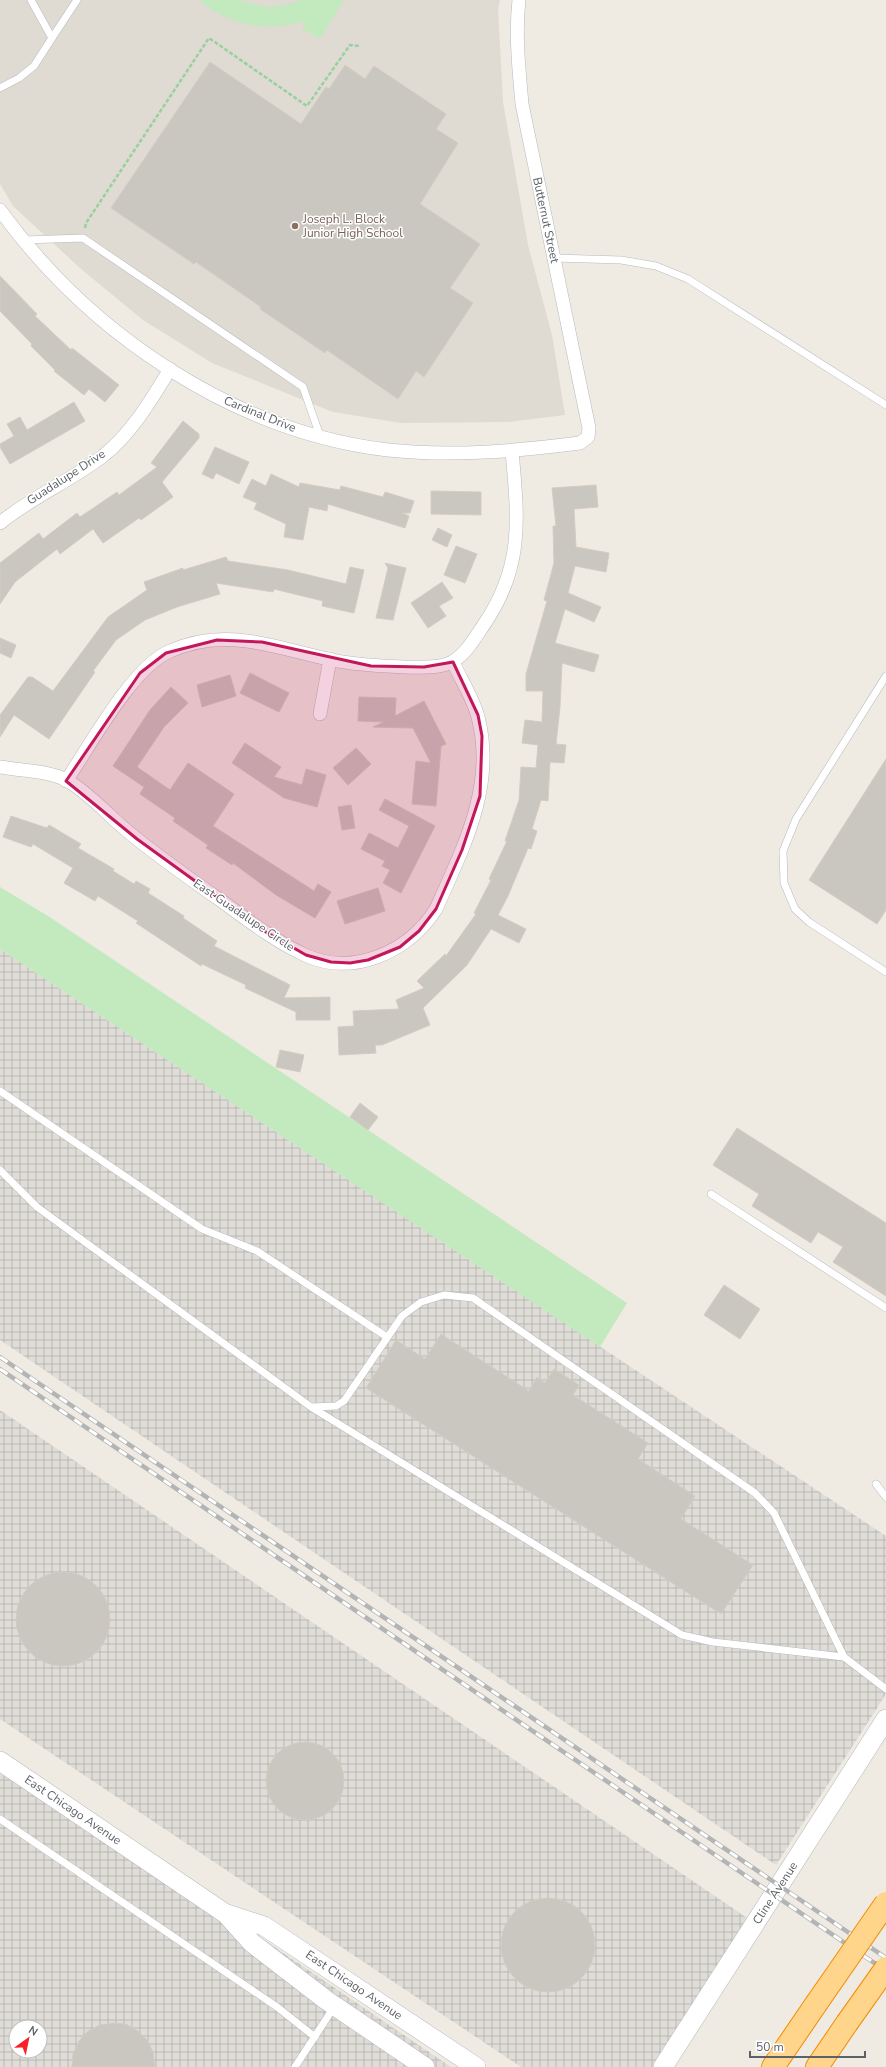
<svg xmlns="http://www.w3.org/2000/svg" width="886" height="2067" font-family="'Nunito Sans',sans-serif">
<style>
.industrial{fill:url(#industrial-grid);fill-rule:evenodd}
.education{fill:#dfdad2}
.grass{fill:#c3e9be}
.building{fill:#cac6c0;stroke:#d5ccc1}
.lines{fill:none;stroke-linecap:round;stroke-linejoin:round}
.lane-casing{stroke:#b6babf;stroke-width:8}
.street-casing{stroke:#b6babf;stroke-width:14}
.secondary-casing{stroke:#b5babf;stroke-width:20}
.highway-casing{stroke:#f38b00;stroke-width:24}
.path{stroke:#98d0a1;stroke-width:2.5;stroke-dasharray:4 2;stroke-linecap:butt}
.lane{stroke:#fff;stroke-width:7}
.street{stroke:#fff;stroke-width:13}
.secondary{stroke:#fff;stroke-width:19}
.highway{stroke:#ffd48b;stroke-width:22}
.rail-casing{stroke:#b3b4b5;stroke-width:4.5}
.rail{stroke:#fff;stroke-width:3;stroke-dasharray:9;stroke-linecap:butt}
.highway-bridge-casing{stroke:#f38b00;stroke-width:24;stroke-linecap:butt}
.highway-bridge{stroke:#ffd48b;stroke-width:22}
.marked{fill:#c2185b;fill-opacity:0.2;stroke:#c2185b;stroke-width:3;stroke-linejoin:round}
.education-dot{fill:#8d6e63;stroke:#fff;stroke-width:1.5}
.labels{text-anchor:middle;stroke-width:3;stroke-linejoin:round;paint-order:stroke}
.education-label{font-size:12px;fill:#785e54;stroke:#fff;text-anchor:start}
.street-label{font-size:12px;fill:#5b6165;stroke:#fff}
</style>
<defs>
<pattern id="industrial-grid" width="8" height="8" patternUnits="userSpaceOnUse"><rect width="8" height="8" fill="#e0ddd8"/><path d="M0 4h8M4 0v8" fill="none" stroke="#b9b7b3"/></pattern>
</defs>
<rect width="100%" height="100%" fill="#efebe3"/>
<g class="industrial">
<path d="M0,949L886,1536V1694L776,1865L0,1340Z"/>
<path d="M0,1410L756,1924L663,2067H521L0,1719Z"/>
<path d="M0,1761L226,1914L451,2067H0ZM16,2027H40V2051H16Z"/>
</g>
<path class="education" d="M0,0H500L498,9L503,102L528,245L552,335L565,415L509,422L401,423L333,412L212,363L143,320L81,269L13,206L0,184Z"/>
<g class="grass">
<path d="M199,0H238L267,7L285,5L302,0H344L320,39L302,28L305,21C267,33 230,26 199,0Z"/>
<path d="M0,887L48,916L627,1303L600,1347L0,949Z"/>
</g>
<g class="building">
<path d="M210,62L301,124L326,87L329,89L345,65L365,79L374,66L446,114L436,129L458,143L420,204L480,244L450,288L473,303L424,377L416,371L398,399L327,350L325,353L260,309L261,307L196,262L194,264L111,208Z"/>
<path d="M0,276L37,314L35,316L71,350L72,348L119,385L105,402L89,389L84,395L54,371L55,370L31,346L32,344L0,311Z"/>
<path d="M74,402L85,421L10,464L0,447V444L14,436L7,424L20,417L27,430Z"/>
<path d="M183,421L199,434V438L162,482L173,497L141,520L139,518L103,543L93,529L60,554L57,549L15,582L0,604V563L39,533L43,539L77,513L80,517L117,492L119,495L157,467L151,463Z"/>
<path d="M215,447L249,462L239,484L216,473L213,479L202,474Z"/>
<path d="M271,474L299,487L300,483L340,490L341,486L383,497L385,492L414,501L410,513H402L409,516L405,528L328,504L327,511L309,507L303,540L284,537L286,524L254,509L257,503L243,497L252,479L266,486Z"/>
<path d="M596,485L598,507L574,509L576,547L609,553L606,572L575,566L568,593L601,607L594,622L565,609L555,643L599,655L594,672L562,663L560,707L556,744L566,745L564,763L550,762L548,801L541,800L532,829L537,831L531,849L528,848L508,896L498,915L526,929L519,943L491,929L467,965L423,1008L430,1025L382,1045H375L376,1053L339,1055L338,1027L354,1026L353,1011L399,1009L396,1000L424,988L417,981L445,954L446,956L476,914L474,913L491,880L489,879L507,841H505L519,800L521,767L536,768L538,745L522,743L525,720L542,722L543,691H526V674L547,601L544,600L554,563L553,526H556L552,488Z"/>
<path d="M431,491L481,492V515L431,514Z"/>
<path d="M438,528L452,535L447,547L432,540Z"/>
<path d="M456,546L477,554L465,583L444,575Z"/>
<path d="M226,557L228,561L288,570L346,584L350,567L364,570L354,613L322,606L323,601L274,589L273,592L216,583L220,594L177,607L145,620L116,640L93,671L95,672L49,739L14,715L0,737V715L28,677H32L53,691L108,617L147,590L144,582L183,568V570Z"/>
<path d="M385,563L406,568L393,620L376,618L388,568Z"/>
<path d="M442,582L453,598L439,606L446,616L428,628L411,603Z"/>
<path d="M0,638L16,645L11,658L0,653Z"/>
<path d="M250,673L289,693L279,712L240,693Z"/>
<path d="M230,675L236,696L202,707L197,685Z"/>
<path d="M171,687L188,703L164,727L137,767L170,790L188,763L234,794L213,826L314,891L318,884L331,892L315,918L276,895L233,863L232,865L206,848L208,845L173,821L175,818L140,794L144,787L113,766L150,710Z"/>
<path d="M359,697L396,698L395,716L424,701L446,744L441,746L436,806L412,804L416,761L431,763L413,728L373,727L384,722L358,721Z"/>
<path d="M245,743L281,767L274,777L302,785L306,769L326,775L317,807L284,798L232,763Z"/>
<path d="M356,748L371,764L348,785L333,768Z"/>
<path d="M886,759V910L877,924L809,880Z"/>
<path d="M385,799L435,826L401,893L383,883L390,870L382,866L385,861L361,849L369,833L398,848L409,826L379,810Z"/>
<path d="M351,805L355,828L342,830L338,807Z"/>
<path d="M11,816L47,828L49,825L81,844L78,848L114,869L113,871L134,884L136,881L150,889L148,893L184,916L183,918L217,941L214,946L290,985L284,998L330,997V1020H296V1012L245,988L246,985L202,964L201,966L136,923L138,921L98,896L95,901L64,883L73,868L33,844L31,847L3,837Z"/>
<path d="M378,888L385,911L345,924L337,901Z"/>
<path d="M280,1050L304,1055L300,1072L276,1067Z"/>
<path d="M360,1103L378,1117L368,1130L350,1117Z"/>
<path d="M737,1128L886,1223V1296L833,1262L843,1247L818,1232L811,1243L752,1206L759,1194L713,1165Z"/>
<path d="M724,1285L760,1309L740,1339L704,1315Z"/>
<path d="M441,1334L529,1391L537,1377L545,1383L554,1369L579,1385L573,1395L648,1443L638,1459L695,1496L681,1519L753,1565L721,1614L366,1388L396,1340L425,1359Z"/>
<circle cx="63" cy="1619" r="47"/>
<circle cx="305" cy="1781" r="39"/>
<circle cx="548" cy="1945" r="47"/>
<path d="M113,2023L126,2024L138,2031L147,2040L153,2052L155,2067H72L73,2054L79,2041L88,2031L100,2025Z"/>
</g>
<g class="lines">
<defs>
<g id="lane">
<path d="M52,38L77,0"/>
<path d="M0,88L19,78L34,66L52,38L31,0"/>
<path d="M24,240L83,238L303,387L320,436"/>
<path d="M554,258L621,260L656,266L688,279L886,405"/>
<path d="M886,676L796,819L783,851L784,883L795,909L809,922L886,972"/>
<path d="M0,1091L202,1229L257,1251L387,1337"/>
<path d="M0,1170L37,1207L311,1407L682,1635L713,1642L844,1657L886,1689"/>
<path d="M711,1194L886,1308"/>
<path d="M312,1407L336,1406L344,1401L402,1316L421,1302L444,1295L473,1298L755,1493L774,1513L844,1657"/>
<path d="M876,1484L886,1497"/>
<path d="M0,1819L277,2007L315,2037"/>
<path d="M295,2067L334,2007"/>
</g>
<g id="street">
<path d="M0,210C90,334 234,432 388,450C453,457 516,451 580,443L588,437L589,428L522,104C519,70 515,35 519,0"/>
<path d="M0,523C32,497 70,481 103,456C132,433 151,400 170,369"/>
<path d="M320,714L330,659"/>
<path d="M0,767C22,771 48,770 68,781C90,794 107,814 126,830C157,856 190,879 223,902C249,921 275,941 305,955C353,977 409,952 436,909C463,848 496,786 478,717C473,698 461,680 453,662"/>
<path d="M66,781C90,746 131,669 168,652C225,625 275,648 332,660C356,665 380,666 404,667C419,667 438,669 452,662C465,655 475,638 483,626C524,567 518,519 512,451"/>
</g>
<g id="secondary">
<path d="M0,1761L226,1914L252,1943L326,2000L425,2067"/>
<path d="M227,1914L264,1926L476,2067"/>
<path d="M663,2067L886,1719"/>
</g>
<g id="highway">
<path d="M773,2067L816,2004"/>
<path d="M817,2067L847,2023"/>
</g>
</defs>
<use href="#lane" class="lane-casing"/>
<use href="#street" class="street-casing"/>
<use href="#secondary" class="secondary-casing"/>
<use href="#highway" class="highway-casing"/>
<path class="path" d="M85,228L86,223L209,38L307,106L350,45L360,46"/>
<use href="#lane" class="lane"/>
<use href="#street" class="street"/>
<use href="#secondary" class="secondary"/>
<use href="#highway" class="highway"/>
<defs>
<g id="rail">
<path d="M0,1357L886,1958"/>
<path d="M0,1369L886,1971"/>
</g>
</defs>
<use href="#rail" class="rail-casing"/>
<use href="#rail" class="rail"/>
<defs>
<g id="highway-bridge">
<path d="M816,2004L886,1903"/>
<path d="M847,2023L886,1968"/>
</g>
</defs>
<use href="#highway-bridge" class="highway-bridge-casing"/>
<use href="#highway-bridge" class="highway-bridge"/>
</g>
<path class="marked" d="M217,640L262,642L371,666L424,667L453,662L478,715L482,736L480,796L462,850L436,909L419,931L400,947L368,960L350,963L331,962L306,955L264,931L137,839L66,781L140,673L166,653Z"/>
<circle class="education-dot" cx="295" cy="226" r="4"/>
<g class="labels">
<g class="education-label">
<text x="303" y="223">Joseph L. Block<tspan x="303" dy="14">Junior High School</tspan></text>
</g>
<g class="street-label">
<text transform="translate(546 220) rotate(78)" y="4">Butternut Street</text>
<text transform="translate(260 414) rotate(22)" y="4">Cardinal Drive</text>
<text transform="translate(66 477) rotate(-33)" y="4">Guadalupe Drive</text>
<text transform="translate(244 915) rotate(34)" y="4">East Guadalupe Circle</text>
<text transform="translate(73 1810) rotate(34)" y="4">East Chicago Avenue</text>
<text transform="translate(775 1893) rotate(-57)" y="4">Cline Avenue</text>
<text transform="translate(354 1985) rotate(34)" y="4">East Chicago Avenue</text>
</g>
</g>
<g transform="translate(28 2039) rotate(33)"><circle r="19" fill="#ffffff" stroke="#bdc0c1"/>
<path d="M0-3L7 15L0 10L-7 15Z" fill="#f82029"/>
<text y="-6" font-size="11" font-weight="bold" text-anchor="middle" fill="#5b6165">N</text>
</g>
<path d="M750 2051v6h115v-6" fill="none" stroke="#5b6165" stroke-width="2"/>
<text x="756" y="2051" font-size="12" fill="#5b6165" stroke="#ffffff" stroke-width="3" paint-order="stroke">50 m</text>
</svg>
